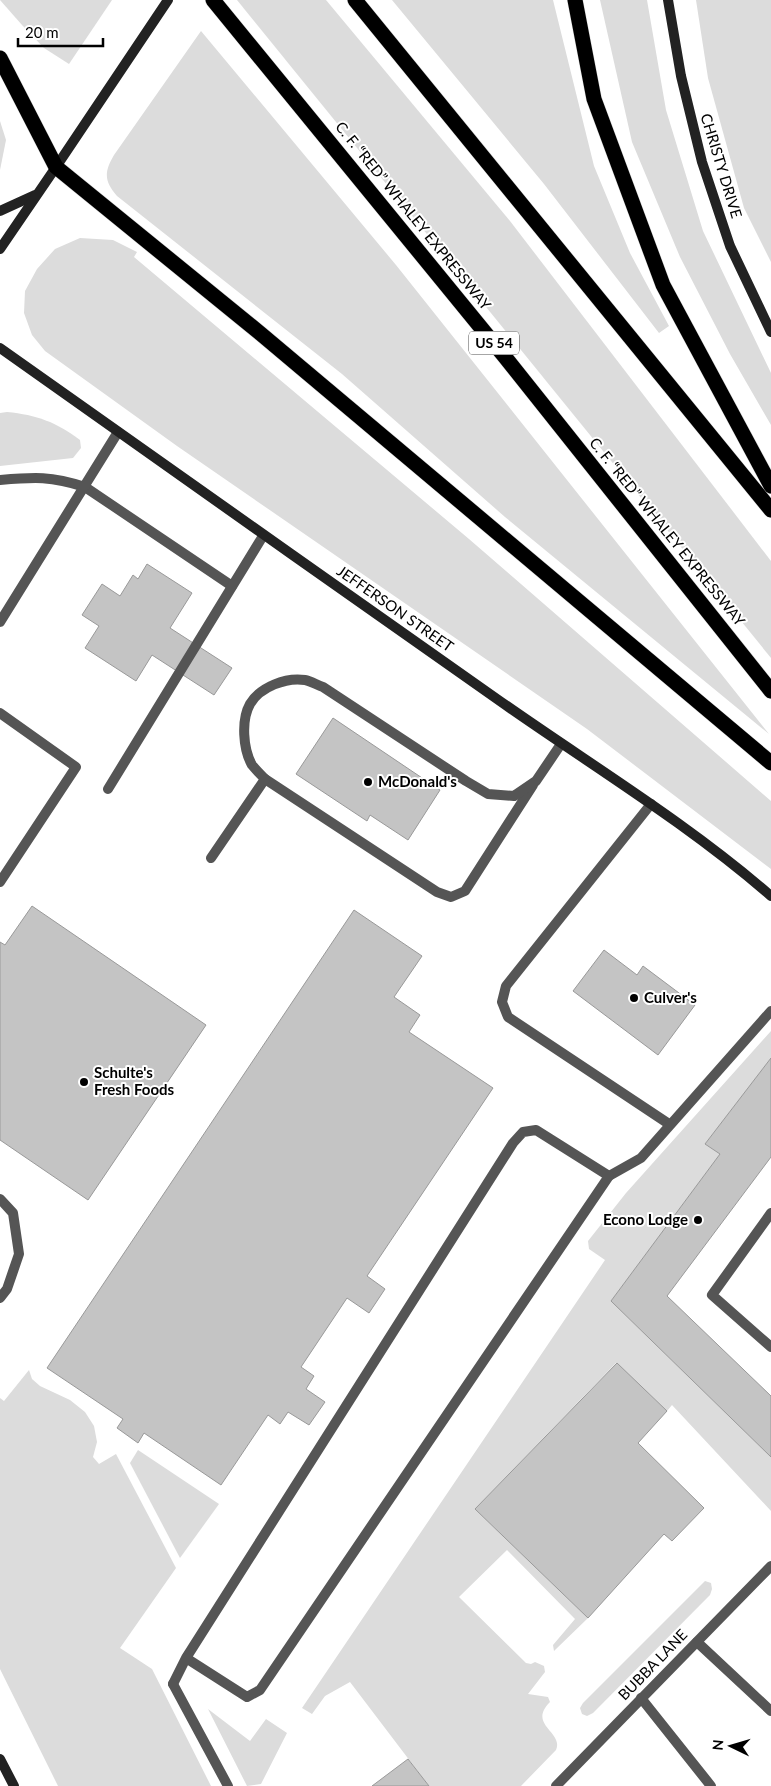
<svg xmlns="http://www.w3.org/2000/svg" width="771" height="1786" font-family="Lato,sans-serif">
<style>
.green{fill:#dcdcdc}
.building{fill:#c4c4c4;stroke:#999}
.lines{fill:none;stroke-linecap:round;stroke-linejoin:round}
.highway-casing{stroke:#dbdbdb;stroke-width:16}
.lane{stroke:#555;stroke-width:10}
.street{stroke:#555;stroke-width:10}
.secondary{stroke:#222;stroke-width:10}
.highway{stroke:#000;stroke-width:15}
.poi-dot{fill:#000;stroke:#fff;stroke-width:2}
.labels{text-anchor:middle;stroke-width:4;stroke-linejoin:round;paint-order:stroke}
.shield{fill:#fff;stroke:#4c4c4c;stroke-width:1}
.shield-label{font-size:14px;font-weight:bold;fill:#000}
.street-label{font-size:15px;fill:#000;stroke:#fff}
.poi-label{font-size:15px;font-weight:bold;fill:#000;stroke:#fff;text-anchor:start}
</style>
<rect width="100%" height="100%" fill="#fff"/>
<g class="green">
<path d="M0,0H112L69,64L44,48L22,25Z"/>
<path d="M237,0H326L510,221L771,561V658Z"/>
<path d="M392,0H553L594,166L630,253L669,326L659,333L544,184Z"/>
<path d="M600,0H647L666,110L703,231L771,373V425L730,354L680,257L632,142Z"/>
<path d="M696,0H771V262L744,208L708,78Z"/>
<path d="M201,31L396,265L769,734L505,517L342,374L117,196C104,181 104,172 114,155Z"/>
<path d="M0,121L6,140L0,170Z"/>
<path d="M80,238L113,240L137,252L134,257L469,539L771,801V869L587,729L177,446L45,351L32,335L24,313L25,291L37,269L55,249Z"/>
<path d="M7,412C37,415 56,422 80,440L81,448L73,458L0,466V413Z"/>
<path d="M771,1031V1058L705,1144L720,1154L611,1301L771,1457V1511L672,1405L667,1411L616,1363L475,1509L588,1618L554,1651L553,1645L575,1619L507,1550L459,1597L526,1663L531,1664L535,1662L544,1666L545,1672L528,1694L548,1697L550,1702C527,1725 564,1732 556,1750L521,1786H429L350,1682L325,1696L312,1714L302,1708L605,1260L589,1249L588,1241L626,1193Z"/>
<path d="M29,1370L32,1379L40,1386L70,1400L85,1412L94,1426L97,1442L93,1457L99,1464L116,1454L176,1568L120,1648L152,1669L211,1786H58L0,1669V1398L4,1401Z"/>
<path d="M138,1450L219,1504L180,1558L130,1463Z"/>
<path d="M705,1581L711,1583L712,1589L710,1595L593,1713L587,1716L582,1714L580,1708L583,1703Z"/>
<path d="M208,1709L250,1741L266,1719L287,1733L261,1784L247,1786Z"/>
</g>
<g class="building">
<path d="M147,564L192,593L170,628L232,668L214,695L152,655L136,681L85,648L99,626L82,615L102,584L120,596L133,575L138,579Z"/>
<path d="M333,718L440,790L408,840L370,815L367,821L296,774Z"/>
<path d="M32,906L206,1025L88,1200L0,1140V942L5,945Z"/>
<path d="M354,910L422,956L394,997L420,1015L409,1032L493,1088L367,1276L385,1289L369,1313L347,1298L301,1367L314,1376L306,1389L325,1402L309,1425L288,1412L280,1424L268,1415L221,1485L144,1433L138,1443L117,1428L123,1419L47,1368Z"/>
<path d="M604,950L637,975L643,966L695,1005L658,1055L573,991Z"/>
<path d="M771,1058V1157L667,1296L771,1396V1457L611,1301L720,1154L705,1144Z"/>
<path d="M617,1363L667,1411L638,1443L704,1508L672,1541L664,1534L588,1618L475,1509Z"/>
<path d="M408,1759L429,1786H372Z"/>
</g>
<g class="lines">
<defs>
<g id="highway">
<path d="M213,0L505,357L771,691"/>
<path d="M355,0L771,510"/>
<path d="M575,0L594,99L663,285L771,486"/>
<path d="M0,58L56,167L261,334L771,763"/>
</g>
</defs>
<use href="#highway" class="highway-casing"/>
<g class="lane">
<path d="M0,480C35,477 51,476 85,487L232,586"/>
<path d="M0,622L118,432"/>
<path d="M0,713L76,767L0,882"/>
<path d="M265,779L437,892L451,897L465,891L533,785"/>
<path d="M108,789L263,536"/>
<path d="M651,804L506,986L502,1002L508,1017L669,1124"/>
<path d="M211,858L265,779C261,775 256,770 252,765C243,749 241,720 250,704C260,687 286,677 305,680C311,681 317,685 323,687L466,781L488,794L514,796L536,781L561,744"/>
<path d="M609,1176L641,1158L771,1011"/>
<path d="M0,1199L13,1213L19,1254L7,1289L0,1298"/>
<path d="M771,1213L712,1295L771,1347"/>
<path d="M173,1684L186,1658L513,1143L523,1132L536,1130L609,1176L260,1690L247,1697L186,1658"/>
<path d="M641,1698L711,1786"/>
</g>
<g class="street">
<path d="M697,1642L771,1711"/>
<path d="M173,1684L228,1786"/>
<path d="M556,1786L771,1566"/>
</g>
<g class="secondary">
<path d="M668,0L681,76L702,162L730,246L771,332"/>
<path d="M0,211L35,195"/>
<path d="M0,249L56,167L168,0"/>
<path d="M0,348C166,466 331,582 497,699C589,764 686,822 771,896"/>
<path d="M0,1759L14,1786"/>
</g>
<use href="#highway" class="highway"/>
</g>
<g class="poi-dot">
<circle cx="368" cy="782" r="5"/>
<circle cx="634" cy="998" r="5"/>
<circle cx="84" cy="1082" r="5"/>
<circle cx="698" cy="1220" r="5"/>
</g>
<g class="labels">
<rect class="shield" x="469" y="331.5" width="50" height="23" rx="4"/>
<g class="shield-label">
<text x="494" y="348">US 54</text>
</g>
<g class="street-label">
<text transform="translate(721 166) rotate(73)" y="5">CHRISTY DRIVE</text>
<text transform="translate(413 216) rotate(51)" y="5">C. F. “RED” WHALEY EXPRESSWAY</text>
<text transform="translate(667 532) rotate(51)" y="5">C. F. “RED” WHALEY EXPRESSWAY</text>
<text transform="translate(395 609) rotate(35)" y="5">JEFFERSON STREET</text>
<text transform="translate(653 1665) rotate(-46)" y="5">BUBBA LANE</text>
</g>
<g class="poi-label">
<text x="378" y="787">McDonald's</text>
<text x="644" y="1003">Culver's</text>
<text x="94" y="1078">Schulte's<tspan x="94" dy="17">Fresh Foods</tspan></text>
<text x="688" y="1225" text-anchor="end">Econo Lodge</text>
</g>
</g>
<g transform="translate(731 1746) rotate(275)" stroke="#ffffff" stroke-width="4" paint-order="stroke">
<path d="M0-4L9 19L0 12L-9 19Z" fill="#000000"/>
<text y="-8" font-size="14" font-weight="bold" text-anchor="middle" fill="#000000">N</text>
</g>
<path d="M18 38v8h85v-8" fill="none" stroke="#000000" stroke-width="2.5"/>
<text x="25" y="38" font-size="15" fill="#000000" stroke="#ffffff" stroke-width="4" paint-order="stroke">20 m</text>
</svg>
